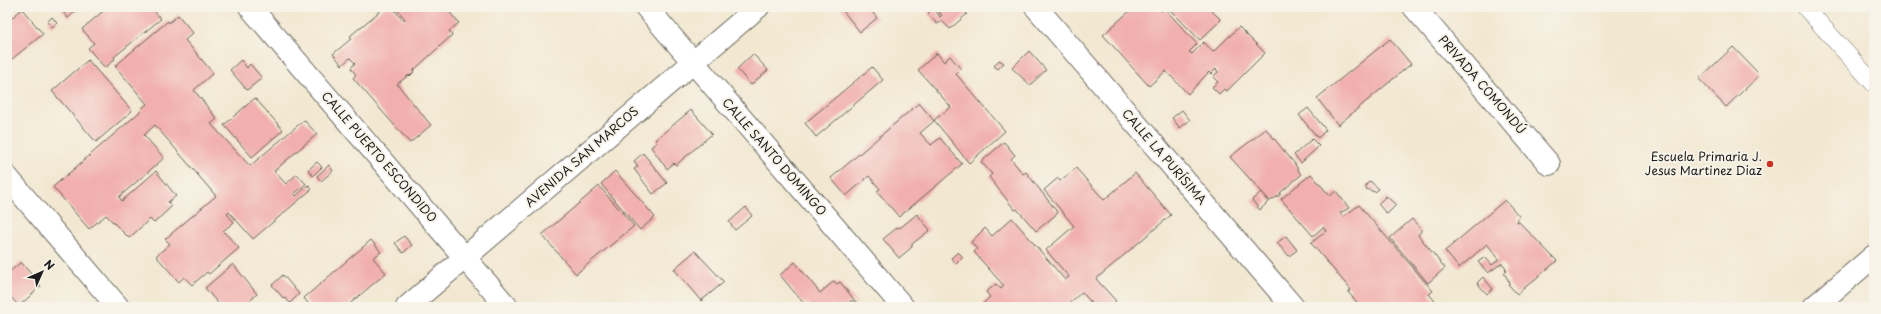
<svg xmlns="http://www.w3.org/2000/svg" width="1881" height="314" font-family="'Playpen Sans',sans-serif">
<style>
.building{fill:#f1afad}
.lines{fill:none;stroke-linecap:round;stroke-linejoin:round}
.service-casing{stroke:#67635b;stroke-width:18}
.minor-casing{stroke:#67635b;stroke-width:24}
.tertiary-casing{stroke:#67635b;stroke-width:24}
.service{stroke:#fff;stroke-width:17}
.minor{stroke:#fff;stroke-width:22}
.tertiary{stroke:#fff;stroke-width:22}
.poi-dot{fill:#c8321e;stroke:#f7f3e8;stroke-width:1.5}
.labels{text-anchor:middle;stroke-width:4;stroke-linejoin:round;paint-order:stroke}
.street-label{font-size:12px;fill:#1c1c1c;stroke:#f7f3e8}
.poi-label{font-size:12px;fill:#1c1c1c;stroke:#f7f3e8;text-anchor:end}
</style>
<rect width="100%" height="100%" fill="#f7f3e8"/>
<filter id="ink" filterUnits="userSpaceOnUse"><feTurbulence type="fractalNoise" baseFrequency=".025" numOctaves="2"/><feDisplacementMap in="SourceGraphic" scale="8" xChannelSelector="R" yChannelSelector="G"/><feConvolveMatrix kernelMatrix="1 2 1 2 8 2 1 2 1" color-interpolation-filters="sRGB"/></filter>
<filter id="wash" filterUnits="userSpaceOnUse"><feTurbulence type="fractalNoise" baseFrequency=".012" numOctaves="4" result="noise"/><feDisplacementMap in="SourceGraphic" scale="16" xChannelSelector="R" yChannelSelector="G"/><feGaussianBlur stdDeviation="0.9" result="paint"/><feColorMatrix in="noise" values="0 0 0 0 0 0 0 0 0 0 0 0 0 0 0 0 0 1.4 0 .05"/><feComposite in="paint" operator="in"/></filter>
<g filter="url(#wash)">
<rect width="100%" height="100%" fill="#f2e8d1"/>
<g id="blocks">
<g class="building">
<path d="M59,7H80L68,18Z"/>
<path d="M108,7L110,8L112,7H151L161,19L114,57L115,59L105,68L88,48L94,43L82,29Z"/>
<path d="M385,7H392L403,20L405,19L395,7H445L459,23L449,31L452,35L413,71L414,72L410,76L409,75L397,84L431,125L410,143L353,78L356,75L351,68L355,63L350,58L342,65L333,54L352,38L350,36Z"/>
<path d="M840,7H868L877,18L860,32Z"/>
<path d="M928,7H933L940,17L942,15L939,13L945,7L948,10L951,7H961L967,14L950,29L941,20V22L937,24L928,14L929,13Z"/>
<path d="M1134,7H1157L1161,11L1165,9L1197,44L1189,52L1192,54L1204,42L1213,52L1239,27L1265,53L1227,91L1224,89L1219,94L1212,87L1218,82L1213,77L1218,72L1216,69L1211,74L1209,72L1188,94L1166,71L1149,86L1103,35Z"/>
<path d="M1169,7H1208L1221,20L1200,40L1168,8Z"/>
<path d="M22,9L43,34L7,63V22Z"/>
<path d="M178,15L193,33L185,40L213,73L194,90L217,119L211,124L250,166L304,120L317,134L274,171L286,184L297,174L306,184L294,194L296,196L308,185L312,189L253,239L229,212L227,214L234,222L223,231L239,248L209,274L207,272L192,285L184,277L179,282L156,256L170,244L165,239L216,196L155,125L144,135L164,158L119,197L122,201L156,171L176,196L168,202L172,206L154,223L150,219L129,238L106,215L89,229L53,187L142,110L141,109L147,104L115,66L168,21L169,23Z"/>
<path d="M52,17L57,23L52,27L47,22Z"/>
<path d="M1390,39L1411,64L1338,125L1317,98Z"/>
<path d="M1733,47L1760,75L1726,107L1699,79Z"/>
<path d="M1029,51L1046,70L1030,85L1012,68Z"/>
<path d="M937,53L944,62L950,56L961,69L956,74L1005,131L969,163L934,120L951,107L918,70Z"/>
<path d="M753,54L768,70L751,85L737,69Z"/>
<path d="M88,60L132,111L96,142L52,91Z"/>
<path d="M241,60L247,68L250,64L262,78L247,90L230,70Z"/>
<path d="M999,60L1004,63L998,69L994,66Z"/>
<path d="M872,67L883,80L816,137L805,123Z"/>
<path d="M255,98L283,130L252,157L224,125Z"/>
<path d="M919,103L934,121L920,133L931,145L940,138L962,164L899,217L877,191L880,189L869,176L846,196L831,178Z"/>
<path d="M1308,108L1326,130L1318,138L1299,115Z"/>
<path d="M691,110L712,134L676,165L674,163L667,169L651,147L657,142L655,140Z"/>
<path d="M1182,110L1190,120L1180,128L1172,118Z"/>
<path d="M1266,129L1295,164L1301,175L1280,193V195L1270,201L1230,157Z"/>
<path d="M1312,139L1319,146L1301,163L1294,155Z"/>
<path d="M1004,142L1015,155L1011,159L1023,174L1026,172L1058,213L1036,231L1017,209L1015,210L989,177L992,174L981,162Z"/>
<path d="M643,153L667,183L653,194L634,169L638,166L634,161Z"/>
<path d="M317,162L322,167L313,176L308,170Z"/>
<path d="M329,165L333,171L321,181L317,176Z"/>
<path d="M1076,168L1104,200L1135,173L1171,215L1096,279L1116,301L1109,307H1095L1082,292L1065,307H979L990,297L986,292L996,284L1001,289L1004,286L974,252L977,249L971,242L985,228L992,236L1012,218L1065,280L1069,277L1046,250L1074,226L1044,190L1058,178L1060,181Z"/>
<path d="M615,171L655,217L640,230L601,184Z"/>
<path d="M1311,174L1330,196L1336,191L1349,208L1340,213L1343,217L1359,205L1433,291L1429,294L1439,306L1366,307L1364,305L1361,307L1348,292L1351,290L1311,243L1326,231L1323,227L1313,236L1281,199Z"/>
<path d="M1370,181L1379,189L1375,192L1366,189V185Z"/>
<path d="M599,186L634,226L576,274L542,235Z"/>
<path d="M1261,192L1268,202L1260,210L1252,200Z"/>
<path d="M1386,196L1396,205L1387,214L1378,204Z"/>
<path d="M1505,200L1519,216L1517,222H1519L1557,261L1517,294L1508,284L1510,283L1504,273L1507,271L1505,269L1506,268L1502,263L1488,273L1478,262L1485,257L1492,265L1499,259L1487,244L1459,268L1445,251Z"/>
<path d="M746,207L752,216L735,230L729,222Z"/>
<path d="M917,214L930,230L912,244V247L899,258L883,239L898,227L900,228Z"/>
<path d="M1412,219L1422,230L1418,235L1445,268L1428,283L1390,238Z"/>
<path d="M404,236L412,245L403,253L395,243Z"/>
<path d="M1286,236L1297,250L1289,256L1277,243Z"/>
<path d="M371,240L381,252L373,258L386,273L346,307H311L304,298Z"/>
<path d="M695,251L724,282L701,301L674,269Z"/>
<path d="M958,252L963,257L956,264L951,258Z"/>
<path d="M21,262L41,286L19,306L7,293V274Z"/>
<path d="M795,262L820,293L834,281L837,284L840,282L857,303L856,304L852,300L844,307H811L808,303L805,305L780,275Z"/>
<path d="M233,264L257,294L243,307H221L205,288Z"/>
<path d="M283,275L299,294L290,303L285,298L284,299L272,285Z"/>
<path d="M1483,277L1493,289L1487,294L1477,283Z"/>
</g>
</g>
</g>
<g filter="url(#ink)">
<use href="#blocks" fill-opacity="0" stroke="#67635b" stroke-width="1"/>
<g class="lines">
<defs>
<path id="service" d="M1805,7L1874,84"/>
<g id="minor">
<path d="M250,7L507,307"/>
<path d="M646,7L903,307"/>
<path d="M1036,7L1293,307"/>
<path d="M1414,7L1549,164"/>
<path d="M407,307L758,7"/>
<path d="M1814,307L1874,256"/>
</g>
<path id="tertiary" d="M7,177L118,307"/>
</defs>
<use href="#service" class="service-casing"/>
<use href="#minor" class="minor-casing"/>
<use href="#tertiary" class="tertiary-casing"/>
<use href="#service" class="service"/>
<use href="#minor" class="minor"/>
<use href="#tertiary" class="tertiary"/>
</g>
</g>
<circle class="poi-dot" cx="1770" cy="164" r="4"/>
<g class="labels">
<g class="street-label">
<text transform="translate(1482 85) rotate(49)" y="4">PRIVADA COMONDÚ</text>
<text transform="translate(379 157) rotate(49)" y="4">CALLE PUERTO ESCONDIDO</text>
<text transform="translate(582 157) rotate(-41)" y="4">AVENIDA SAN MARCOS</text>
<text transform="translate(774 157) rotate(49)" y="4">CALLE SANTO DOMINGO</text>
<text transform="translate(1164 157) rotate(49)" y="4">CALLE LA PURÍSIMA</text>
</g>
<g class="poi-label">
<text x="1762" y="161">Escuela Primaria J.<tspan x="1762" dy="14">Jesus Martinez Diaz</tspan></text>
</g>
</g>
<rect width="1881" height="314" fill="none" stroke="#f7f3e8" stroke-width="24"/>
<g transform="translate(42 272) rotate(45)" stroke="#f7f3e8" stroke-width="3" paint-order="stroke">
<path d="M0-3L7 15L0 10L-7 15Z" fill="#1c1c1c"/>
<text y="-6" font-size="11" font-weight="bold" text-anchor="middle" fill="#1c1c1c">N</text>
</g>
</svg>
